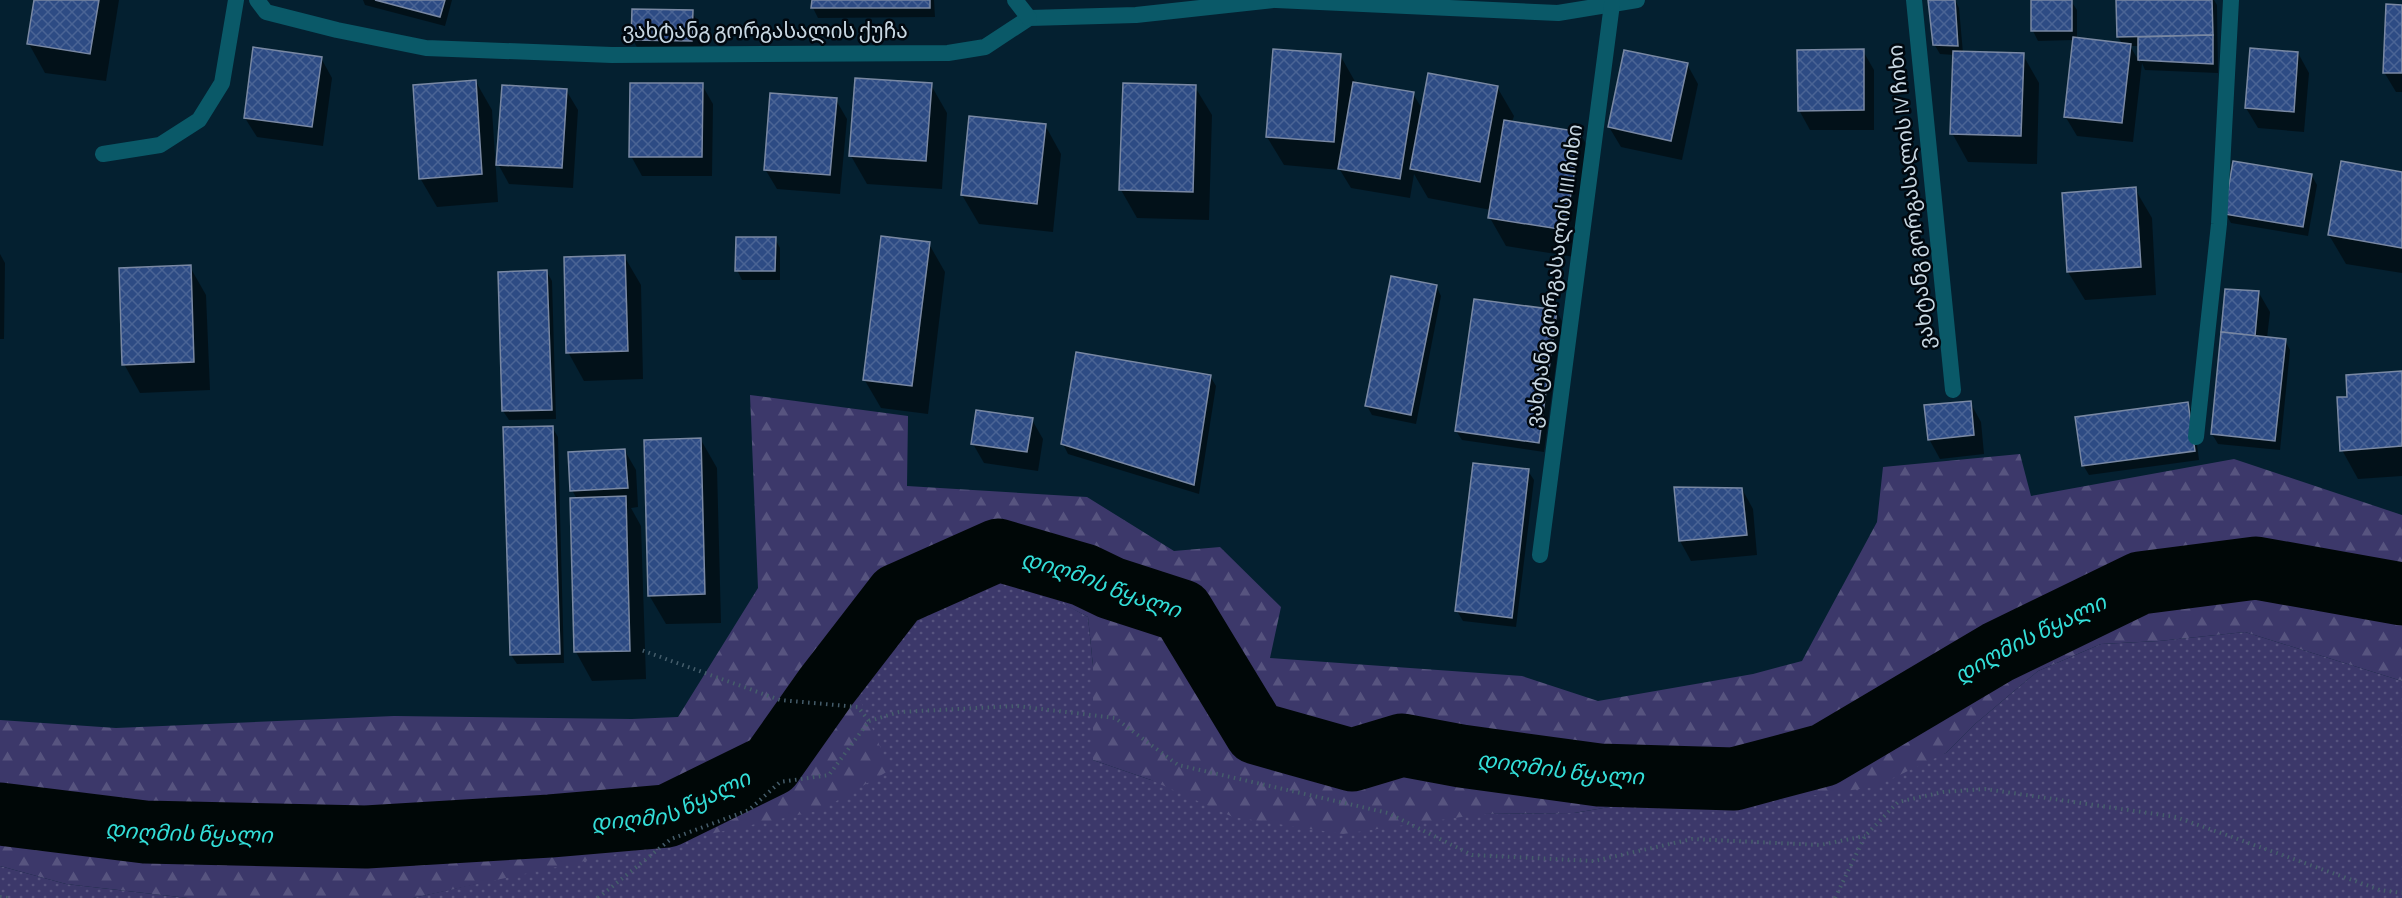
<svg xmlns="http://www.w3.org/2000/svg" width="2402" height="898" font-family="'Alegreya Sans','Noto Sans Georgian',sans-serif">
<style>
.grass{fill:url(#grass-dots)}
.forest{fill:url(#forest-firs)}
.shadow{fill:#0007;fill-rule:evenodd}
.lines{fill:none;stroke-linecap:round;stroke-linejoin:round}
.river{stroke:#000707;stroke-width:63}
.building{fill:url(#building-cross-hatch);stroke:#7988a3;stroke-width:1.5}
.path{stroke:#455d6b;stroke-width:4;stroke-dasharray:1.5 4.5;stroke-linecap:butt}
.minor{stroke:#0a5968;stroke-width:16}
.labels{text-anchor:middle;stroke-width:5;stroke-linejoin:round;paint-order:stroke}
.street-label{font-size:21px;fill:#c9d8e3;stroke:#01080f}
.water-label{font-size:22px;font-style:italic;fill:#33ded8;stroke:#01080f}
</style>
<defs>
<pattern id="grass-dots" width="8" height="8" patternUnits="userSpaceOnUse" patternTransform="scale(1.5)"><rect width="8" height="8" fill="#3c386a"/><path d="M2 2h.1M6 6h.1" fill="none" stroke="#57547f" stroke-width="1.8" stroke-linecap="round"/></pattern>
<pattern id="forest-firs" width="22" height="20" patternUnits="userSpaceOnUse" patternTransform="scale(1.5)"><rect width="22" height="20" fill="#3c386a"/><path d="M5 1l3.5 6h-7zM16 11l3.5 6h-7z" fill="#57547f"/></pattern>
<pattern id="building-cross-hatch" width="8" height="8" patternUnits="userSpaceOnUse" patternTransform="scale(1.5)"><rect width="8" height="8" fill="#2d4b84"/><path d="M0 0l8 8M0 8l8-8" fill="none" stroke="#4a6495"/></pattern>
</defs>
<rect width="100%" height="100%" fill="#042030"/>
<g class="grass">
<path d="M1009,574L1088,617L1093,666V760L1151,780L1482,814L1574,813L1633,803L1780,800L1946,753L1975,724L2038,671L2101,644L2159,641L2245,632L2402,681V898H413L475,884L859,697L813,675L842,618Z"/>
<path d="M0,866L66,884L188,898H0Z"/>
</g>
<path class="forest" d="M750,395L908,416L907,486L1087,497L1174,551L1220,547L1281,607L1270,658L1522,676L1598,701L1753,674L1802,661L1877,522L1883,467L2020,454L2031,496L2234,459L2402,515V681L2245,632L2159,641L2101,644L2038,671L1975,724L1946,753L1874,787L1780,800L1633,803L1574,813L1482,814L1343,834L1233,817L1151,780L1093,760V666L1088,617L1008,575L842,618L813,675L859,697L890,770L821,810L413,898H188L66,884L0,866V720L116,728L394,716L632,719L678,717L758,588Z"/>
<g class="shadow">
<path d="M36,0H119L106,81L45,73L29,44Z"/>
<path d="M363,0H452L445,26L365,5Z"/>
<path d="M813,0H934L935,17L818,18L813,8Z"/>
<path d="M1930,0H1955L1959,8L1963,53L2023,55L2039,83L2037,164L1968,162L1952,133L1954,55L1940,54L1934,44Z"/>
<path d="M2117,0H2214L2217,5L2218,73L2145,70L2142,63L2133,142L2077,136L2065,116L2074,40L2038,41L2033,31L2032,1H2071L2077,10V39L2123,45L2118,37ZM2130,46H2140V63Z"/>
<path d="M2402,6V92H2396L2384,72Z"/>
<path d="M692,12L704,32L703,61L644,60L633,40Z"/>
<path d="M2251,50L2298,53L2309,73L2304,132L2258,128L2246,108Z"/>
<path d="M1863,51L1874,70V130H1810L1799,110Z"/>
<path d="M1340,55L1357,85L1413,94L1423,110L1497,87L1514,116L1512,122L1580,133L1596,162L1581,258L1506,246L1490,218L1491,210L1428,198L1414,174L1410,198L1351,188L1340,170L1284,165L1267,137Z"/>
<path d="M321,58L332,78L323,146L257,137L245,118Z"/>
<path d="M1687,64L1698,84L1682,160L1621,147L1609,127Z"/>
<path d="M476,82L492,110L498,202L437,207L420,178Z"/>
<path d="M702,85L713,104L712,176H642L631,156Z"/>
<path d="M931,85L947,113L942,189L867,184L851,156Z"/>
<path d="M1195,87L1212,115L1209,220L1137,218L1121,190Z"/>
<path d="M566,90L578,110L573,188L509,184L498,164Z"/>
<path d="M836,100L847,119L840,194L777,189L765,169Z"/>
<path d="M1045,125L1061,154L1053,232L979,224L962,195Z"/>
<path d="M2402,173V273L2346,264L2329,235Z"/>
<path d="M2312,176L2317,185L2308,236L2231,223L2226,214Z"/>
<path d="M2135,189L2152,218L2156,295L2085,300L2068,272Z"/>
<path d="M775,239L780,248V280H742L737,270Z"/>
<path d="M929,244L945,272L928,414L881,408L864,379Z"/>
<path d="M0,254L5,263L4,339H0Z"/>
<path d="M624,256L641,285L643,379L584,381L568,352Z"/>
<path d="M190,267L206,295L210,390L140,393L124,364Z"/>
<path d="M547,272L552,281L556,419L509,420L503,411Z"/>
<path d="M1436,286L1441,296L1416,424L1372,415L1367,406Z"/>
<path d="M2259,293L2270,312L2267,338L2285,340L2290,350L2280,450L2218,444L2212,434Z"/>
<path d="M1557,312L1562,321L1544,452L1462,440L1456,431Z"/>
<path d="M2402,372V476L2358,479L2342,450L2348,398Z"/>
<path d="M1210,376L1216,386L1199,494L1068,454L1063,444Z"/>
<path d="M1970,402L1981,422L1984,454L1940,459L1929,439Z"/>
<path d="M2187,403L2193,413L2199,460L2089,475L2083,465Z"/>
<path d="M1032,420L1043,439L1038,471L984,463L973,444Z"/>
<path d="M552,427L558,437L564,663L517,664L511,655Z"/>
<path d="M701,440L717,468L721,623L666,624L649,595Z"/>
<path d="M625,451L636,470L638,507L631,508L641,526L646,679L592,681L576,652L571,499H577L572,490Z"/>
<path d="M1528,471L1534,480L1516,627L1463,621L1457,611Z"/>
<path d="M1676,489H1742L1753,509L1757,555L1691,561L1680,541Z"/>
</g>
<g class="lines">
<path class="river" id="s1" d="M0,814L145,832L366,837L550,826L667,816L771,765L826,687L897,595L998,550L1084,575L1111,588L1182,611L1256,733L1352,760L1402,745L1461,756L1599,775L1734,779L1824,755L1998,652L2140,583L2256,568L2402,594"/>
</g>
<g class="building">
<path d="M34,0H99L90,54L27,44Z"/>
<path d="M375,0H445L440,17Z"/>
<path d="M812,0H930V8H811Z"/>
<path d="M1928,0H1955L1958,46L1933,45Z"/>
<rect x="2031" y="0" width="41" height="31"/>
<path d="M2116,0H2212L2213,35L2117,37Z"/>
<path d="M2386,4L2402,5V73H2383Z"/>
<path d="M632,9L693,10L692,41L631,40Z"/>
<path d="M2213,35V64L2138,60V37Z"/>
<path d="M2073,37L2131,44L2122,123L2064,117Z"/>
<path d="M253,47L322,57L312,127L244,118Z"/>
<path d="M2250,48L2298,52L2294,112L2245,108Z"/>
<path d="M1273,49L1341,54L1334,142L1266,137Z"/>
<path d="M1864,49V110L1798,111L1797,50Z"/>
<path d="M1624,50L1688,63L1671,141L1608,127Z"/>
<path d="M1953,51L2024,53L2021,136L1950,134Z"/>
<path d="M1428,73L1498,86L1480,182L1410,169Z"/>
<path d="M855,78L932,83L926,161L849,156Z"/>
<path d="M476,80L482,174L419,179L413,85Z"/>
<path d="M1353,82L1414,92L1400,179L1338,169Z"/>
<path d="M630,83H703L702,157H629Z"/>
<path d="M1123,83L1196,85L1193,192L1119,190Z"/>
<path d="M502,85L567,89L562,168L496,165Z"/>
<path d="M770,93L837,98L830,175L764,170Z"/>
<path d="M969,116L1046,124L1037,204L961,195Z"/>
<path d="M1504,120L1581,132L1565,230L1488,218Z"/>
<path d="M2233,161L2312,174L2303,227L2224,214Z"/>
<path d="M2341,161L2402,172V248L2328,235Z"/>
<path d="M2136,187L2141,267L2067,272L2062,193Z"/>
<path d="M881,236L930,242L912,386L863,380Z"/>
<path d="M736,237H776L775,271H735Z"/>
<path d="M625,255L628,351L566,353L564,257Z"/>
<path d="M191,265L194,362L122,365L119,268Z"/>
<path d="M547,270L552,410L502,411L498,272Z"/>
<path d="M1391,276L1437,285L1411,415L1365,406Z"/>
<path d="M2225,289L2259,291L2255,336L2221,332Z"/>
<path d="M1474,299L1557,310L1539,443L1455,431Z"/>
<path d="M2221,332L2286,339L2275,441L2211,434Z"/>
<path d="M1076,352L1211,375L1194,485L1061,444Z"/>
<path d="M2402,371V446L2340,451L2337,397H2347L2346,375Z"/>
<path d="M1971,401L1974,435L1928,440L1924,405Z"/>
<path d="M2188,402L2195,451L2082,466L2075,417Z"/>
<path d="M976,410L1033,418L1027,452L971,444Z"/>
<path d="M553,426L560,654L510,655L503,427Z"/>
<path d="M701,438L705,594L648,596L644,440Z"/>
<path d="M625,449L628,488L570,491L568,452Z"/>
<path d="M1473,463L1529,469L1512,618L1455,611Z"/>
<path d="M1674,487L1742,488L1747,535L1679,541Z"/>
<path d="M626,496L630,651L574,652L570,498Z"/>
</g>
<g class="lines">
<g class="path">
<path d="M869,721L899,712L1017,706L1115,718L1178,765L1388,813L1472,855L1594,861L1692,839L1820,845L1865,836"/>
<path d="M0,897L8,898"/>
<path d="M598,898L671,839L749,810L780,782L829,775L869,721L858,707L780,700L641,650"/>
<path d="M1835,898L1865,836L1898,802L1943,792L1985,789L2176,817L2380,890L2402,893"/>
</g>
<g class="minor">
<path d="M257,0L266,12L337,30L426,48L612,55L948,53L985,47L1029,18L1136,15L1273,0"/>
<path d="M1015,0L1029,18"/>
<path d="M1276,0L1558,13L1637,0"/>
<path d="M1914,0L1953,390"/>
<path d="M103,154L160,145L199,120L222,83L236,0"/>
<path d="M2196,437L2219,224L2231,0"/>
<path d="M1540,555L1612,4"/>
</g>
</g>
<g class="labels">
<g class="street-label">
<text x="765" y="38">ვახტანგ გორგასალის ქუჩა</text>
<text transform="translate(1911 197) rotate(-96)" y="7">ვახტანგ გორგასალის IV ჩიხი</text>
<text transform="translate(1554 276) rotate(-82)" y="7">ვახტანგ გორგასალის III ჩიხი</text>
</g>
<g class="water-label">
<text dy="8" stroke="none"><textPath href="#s1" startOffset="1216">დიღმის წყალი</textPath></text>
<text dy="8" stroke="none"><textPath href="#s1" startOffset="2260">დიღმის წყალი</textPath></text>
<text dy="8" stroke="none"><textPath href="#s1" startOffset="1756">დიღმის წყალი</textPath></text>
<text dy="8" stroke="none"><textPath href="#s1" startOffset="676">დიღმის წყალი</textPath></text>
<text dy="8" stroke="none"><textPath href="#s1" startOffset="190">დიღმის წყალი</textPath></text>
</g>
</g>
</svg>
